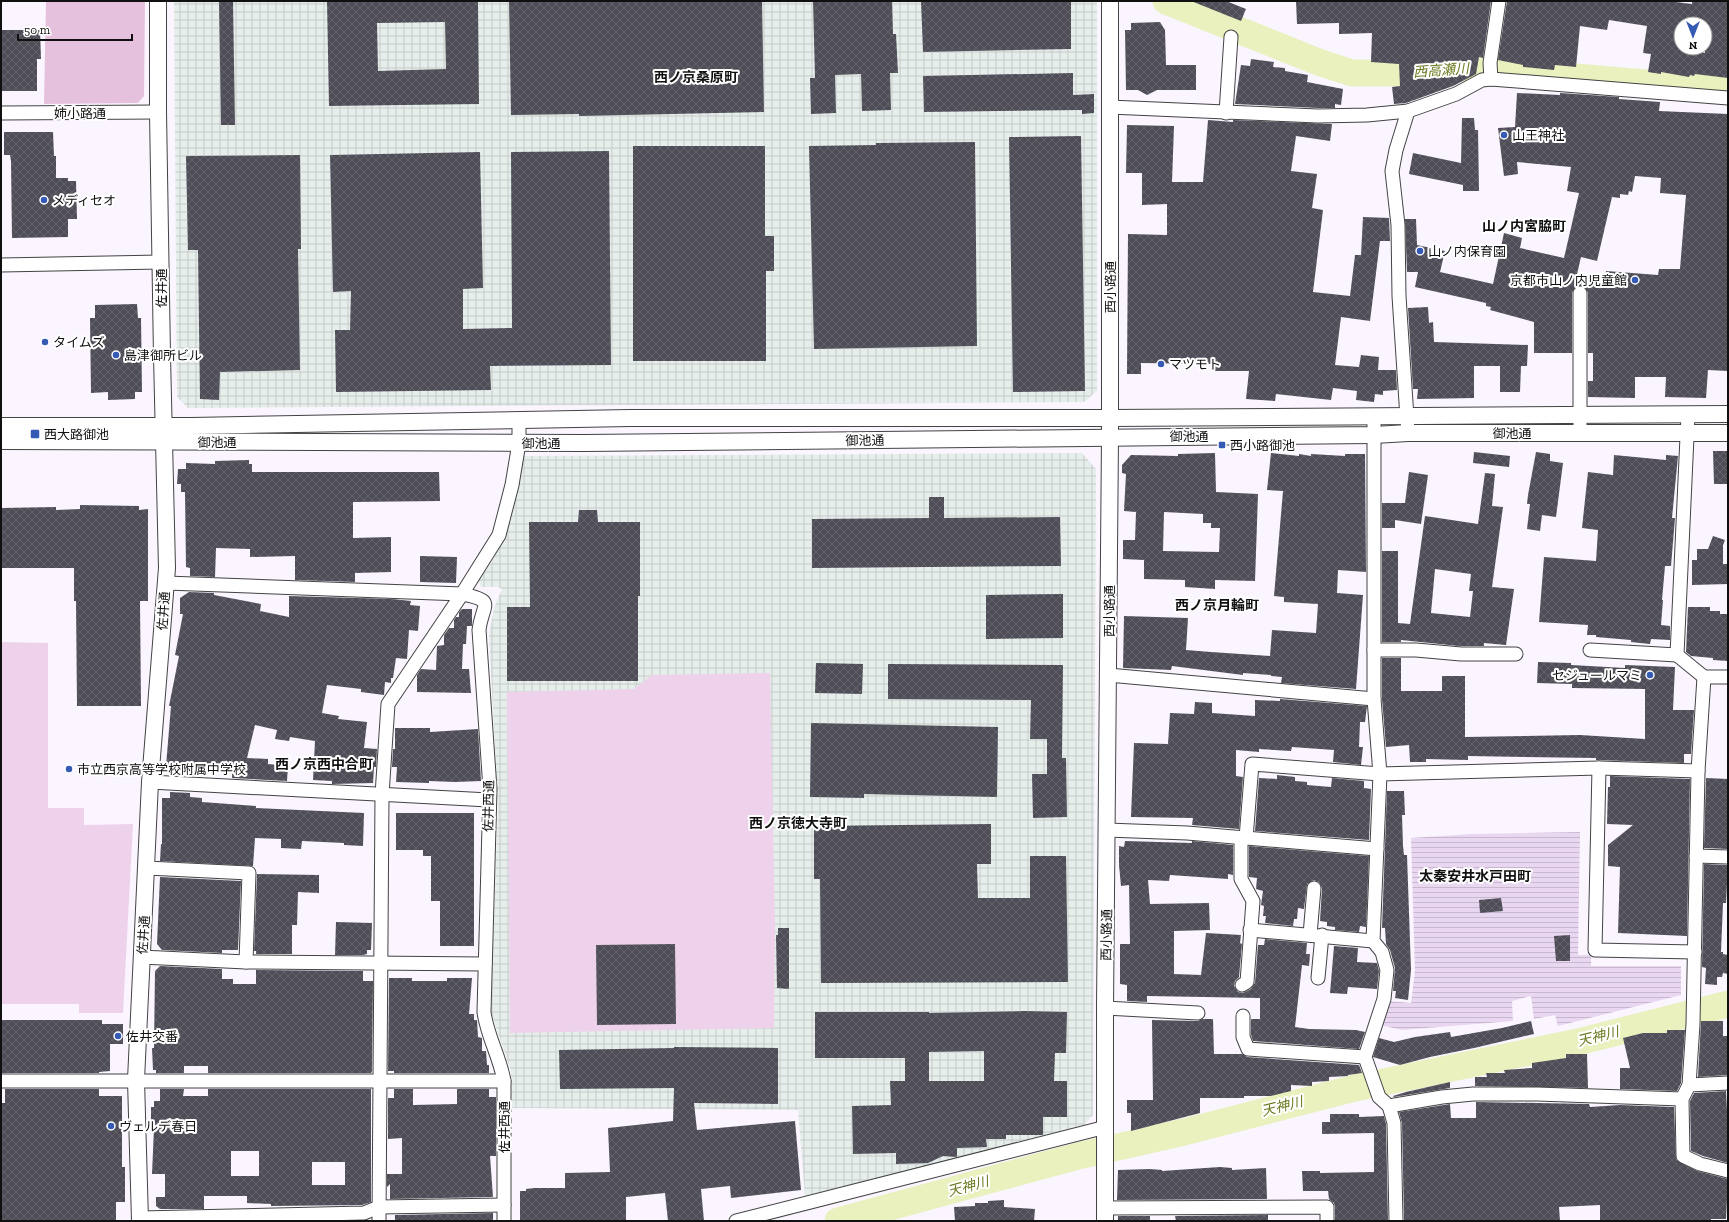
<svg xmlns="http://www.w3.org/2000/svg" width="1729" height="1222" font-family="'Zilla Slab','Noto Sans JP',serif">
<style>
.industrial{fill:url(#industrial-grid)}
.farmland{fill:url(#farmland-rules)}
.park{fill:#e6c1dd}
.pitch{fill:#eed2eb}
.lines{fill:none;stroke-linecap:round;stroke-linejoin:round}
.stream{stroke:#afc14c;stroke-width:4.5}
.river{stroke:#eaf1be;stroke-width:27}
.building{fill:url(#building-cross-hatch);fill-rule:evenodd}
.minor-casing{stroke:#434343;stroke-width:15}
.tertiary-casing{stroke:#434343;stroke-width:18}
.minor{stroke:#fff;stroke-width:13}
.tertiary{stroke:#fff;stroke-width:16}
.poi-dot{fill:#355ab4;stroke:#fff;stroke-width:1.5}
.labels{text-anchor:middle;stroke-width:4;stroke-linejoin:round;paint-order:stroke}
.street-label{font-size:13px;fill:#101010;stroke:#fff}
.poi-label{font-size:13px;fill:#101010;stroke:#fff;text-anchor:start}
.water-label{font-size:14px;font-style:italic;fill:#6b7c21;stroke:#fff}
.neighbourhood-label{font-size:14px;font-weight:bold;fill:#101010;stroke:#fff}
</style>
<defs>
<pattern id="industrial-grid" width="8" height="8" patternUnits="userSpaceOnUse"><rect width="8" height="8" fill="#e6eeeb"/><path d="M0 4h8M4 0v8" fill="none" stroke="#c4cbc8"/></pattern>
<pattern id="farmland-rules" width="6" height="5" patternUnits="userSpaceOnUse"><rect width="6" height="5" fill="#e9d7f2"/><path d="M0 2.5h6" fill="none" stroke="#c7b8ce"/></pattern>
<pattern id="building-cross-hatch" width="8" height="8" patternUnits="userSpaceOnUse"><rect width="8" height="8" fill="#4f4e58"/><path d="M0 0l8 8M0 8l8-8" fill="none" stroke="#64636b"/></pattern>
</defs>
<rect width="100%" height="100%" fill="#faf5fe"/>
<g class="industrial">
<path d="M174,1H1097V391L1084,402L188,408L177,397Z"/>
<path d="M1082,453L1096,469L1093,1115L1083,1126L805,1196L798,1110L512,1108L511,1071L491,1012L498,803L489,635L494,608L502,589L498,587H481L478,581L492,562L504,537L524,456Z"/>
</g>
<path class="farmland" d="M1580,832L1578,955H1591V966H1681V995L1558,1026L1555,1015L1534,1019L1531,996L1512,1001L1513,1021L1402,1030L1380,1025L1388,1001L1411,1003L1415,971L1411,838L1471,834Z"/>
<path class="park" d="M46,1H145L144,96L138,103L44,104Z"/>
<g class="pitch">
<path d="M1,642L48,643V808H84V825L133,824L123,1013H79V1004H1Z"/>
<path d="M770,673L775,925L774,1028L510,1033L507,692L634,689L652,675Z"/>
</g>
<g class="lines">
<path class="stream" d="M1391,73L1392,59"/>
<g class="river">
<path d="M1166,1L1321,63L1352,73H1391L1480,67L1507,71L1728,90"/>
<path d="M838,1221L1078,1156L1184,1132L1355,1088L1578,1042L1728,1004"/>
</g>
</g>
<g class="building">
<path d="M219,1H233L235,125H221Z"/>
<path d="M327,1H478L479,104L329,106ZM445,22L446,69L378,71L377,23Z"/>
<path d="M509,1H762L764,112L579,116V114L511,115Z"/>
<path d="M813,1H892L893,34H896L898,73H890L891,110L862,111L861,74L835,75L836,113L811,114L810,78H815Z"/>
<path d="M921,1H1071V49L923,52Z"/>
<path d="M1191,1H1226L1246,9L1241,21Z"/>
<path d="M1296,1H1491L1483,58L1479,57L1476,74L1453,86L1406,103L1394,104L1392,87L1400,86L1399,64L1371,62L1372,33L1339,34V23L1297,24Z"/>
<path d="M1507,1H1668L1692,4V1H1728V78L1695,74L1694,76L1690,75L1689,77L1661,72V74L1648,72L1651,54L1643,53L1647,26L1609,20L1607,30L1580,26L1576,67L1555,65L1554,70L1523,67V65L1498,60ZM1681,24H1705V53L1681,48Z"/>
<path d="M1160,22L1165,30L1166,65H1196V90H1157L1147,95L1138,90H1126L1125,30H1131V23Z"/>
<path d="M1,30H40L41,59H37V91H1Z"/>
<path d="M1251,59L1274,62L1273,67L1285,68V71L1308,75L1307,82L1343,89L1341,105L1335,104V108H1318L1235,104L1241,65L1250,66Z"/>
<path d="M1073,73V95L1094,94V113L1082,114V110L924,112L923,76Z"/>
<path d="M1517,93L1560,95V93L1619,97V99L1660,102L1659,111L1728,114V371L1708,370L1706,398L1665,397L1666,377H1635V398L1588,397V381H1593V353H1588V293L1584,286H1576L1572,293V353H1534V322L1490,310L1491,307L1486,306V303L1415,287L1418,272H1407L1405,219H1416L1417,245L1445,251L1440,272L1493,284L1504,233L1522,238L1520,248L1564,258L1579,193L1567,191L1571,167L1517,162L1518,174L1504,176L1498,128L1515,127ZM1635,176L1661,178L1660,193L1686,195L1680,269H1659L1658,275L1606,271L1605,285L1575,283L1581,257L1597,261L1612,197L1620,198V194L1628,195L1629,191L1632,192Z"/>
<path d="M1462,118H1474L1475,130H1478L1479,191H1463V185L1409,174L1413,153L1461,163Z"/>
<path d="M1208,120L1233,122V120L1332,124L1330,141L1296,136L1291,171L1317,174L1312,208L1323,210L1313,292L1350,296L1355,255H1361L1363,217L1389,218L1390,241H1380L1370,321L1341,317L1335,365L1359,367L1361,355L1379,357L1378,370H1396L1397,390L1383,391V395L1375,394L1374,402L1356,400L1357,391L1333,388L1331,400L1276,394L1275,401L1246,399L1249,371H1214V364L1141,363V374H1127L1128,234L1167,235V204L1142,205V173H1126L1127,125L1174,126L1172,182H1203Z"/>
<path d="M4,132H53L54,156H56V178H68V181H76L77,219H68V237L12,238L11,161L10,155H4Z"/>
<path d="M1081,136L1085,391L1013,392L1009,137Z"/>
<path d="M975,142L977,346L814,349L809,146L876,145V143Z"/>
<path d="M633,146H765V236H774V271H766V361H633Z"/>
<path d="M609,151L611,365L490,366L491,390L336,392L335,330H350L351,291L333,292L330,155L480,152L483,288L463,289V329L512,328L511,152Z"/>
<path d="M300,155L301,249H298L300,370L220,372L219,400L200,399L198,250H188L186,156Z"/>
<path d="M137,304L138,318H141L142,392H135V399L108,400V392L91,393L90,318H95V305Z"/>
<path d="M1428,307L1429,323L1433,322L1434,342L1528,345L1527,366H1521L1520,392H1500V366H1474V398L1417,399L1418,389H1413L1408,308Z"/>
<path d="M1713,451H1727L1728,484H1714Z"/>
<path d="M1474,452L1510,456L1509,467L1473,463Z"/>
<path d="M1536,452L1550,454V461L1563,463L1556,517L1542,515L1540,531L1527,529L1530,504H1527L1528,495Z"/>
<path d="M1215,453L1216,492L1258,494L1255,581L1215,580V589L1185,587V580L1144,579V560L1123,559V540H1135L1136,512L1124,511L1126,474L1122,473V465L1131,455L1178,456V454ZM1164,512L1203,514V523H1211V528H1220L1219,552L1163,551Z"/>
<path d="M1271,453L1299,456V454L1311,456V454L1345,456V454H1365L1366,572L1338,570L1337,593L1363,595L1356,689L1281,683L1282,677L1271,676V675L1243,673V675L1172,666L1171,670L1123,668L1124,616L1188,618L1186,650L1211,652L1270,656L1272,630L1316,633L1318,604L1284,602V597L1274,596L1283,491L1267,490Z"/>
<path d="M1614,455L1666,460V455L1678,456L1672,518H1675L1671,566H1665L1662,600H1663L1661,625L1670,626V640L1651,639L1650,644L1631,642V640L1596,637V635H1587L1588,625L1539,622L1544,557L1596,561L1598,530L1582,528L1588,472L1613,475Z"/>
<path d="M249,460V464H252V472H439L440,501L353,502V538L391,537V572L355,573V582L295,580V556L250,557V549L216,548L215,577L190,576V568L186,567L185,492H181V484H177L178,469H186V463L215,464V461Z"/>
<path d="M1409,472L1428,475L1421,524L1395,520V528H1382V503H1405Z"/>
<path d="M1485,473L1495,474L1492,506L1503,507L1492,587L1514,589L1506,645L1484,643V646H1459L1401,640V642H1382V551H1398V623L1410,624L1425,516L1478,524ZM1435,569L1471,574L1469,591H1473L1470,617L1431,613Z"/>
<path d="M929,497H944V518L1060,517L1061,566L812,568V519L929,518Z"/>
<path d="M80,505L139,506V510L148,509V601H140L141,706H77L76,601H74V568H1V508L56,507V510L80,509Z"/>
<path d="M579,510H597L598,522H640V596H638V681H507V607H530L529,522H578Z"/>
<path d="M1713,536L1725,540L1723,545V564H1728V584L1692,585V560H1697V549H1708Z"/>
<path d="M420,556L457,557L456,583L420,582Z"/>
<path d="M189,592L214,593V595L261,604L260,611L289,617V596L392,599L411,601L410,605L420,606L418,631L409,630L407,659L396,658L393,678H391V683L385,682L384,695L361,692V689L327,685L322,713L339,716L338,719L367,722L364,748L377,749L376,767H374L373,783L332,784V781L313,780L315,741L290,737L289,741L275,739L277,730L255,725L247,758L268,759V764L288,766L287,781L232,778V771L166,766L171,706H169L179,656L175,655L183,614H180V598Z"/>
<path d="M1063,594V638L986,639V595Z"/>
<path d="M1688,607H1710V611H1720V614H1728V661L1713,660V658L1691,656L1686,652Z"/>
<path d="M462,609H472V626H467L466,644H463L462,669H469L471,693L417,692V675L421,669L436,670L437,646L444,645V635L449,628H454V620L456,617H459V612Z"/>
<path d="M1382,658H1401V691H1442V676H1465V737L1580,735L1645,739V689L1572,688V684L1537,683L1538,662L1571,663V665L1625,668V665L1675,667L1673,710H1694L1691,754H1684V763L1596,760V758L1468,756V760L1426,759V762H1410L1409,745L1386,747L1382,699Z"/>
<path d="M816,663L863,664L862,694L815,693Z"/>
<path d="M888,664L1063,665L1062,758H1066L1067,817L1033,818L1032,774H1047V739H1030L1031,700L888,699Z"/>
<path d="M1280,699L1367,706L1365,722H1360L1359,747H1363L1361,765L1333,762L1334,750L1292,747L1291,751L1259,749V752L1236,750V776L1243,777L1239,829L1192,825L1193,818L1131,817L1134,743L1168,744L1170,713L1194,714L1195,702L1212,703V713L1255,716V700L1280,701Z"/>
<path d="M811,723L998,727L997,797L864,794V798L810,797Z"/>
<path d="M395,728H430V732L478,729L481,781L455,782L429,781V783L396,782L397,767H392L393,749H395Z"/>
<path d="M1277,775L1295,777V781L1307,782V785L1331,787L1332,778L1364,781V788L1371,789L1369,840L1255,831L1259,778L1277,779Z"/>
<path d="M1610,776L1690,779L1687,936L1618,933L1620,867L1608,866V845L1633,825L1607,824L1608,787H1610Z"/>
<path d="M1706,778L1728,779V849L1704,848Z"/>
<path d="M1387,791H1404L1405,815H1402L1403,846L1404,855H1407L1411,970L1408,1000L1395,998L1396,991H1393L1395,968L1390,950L1386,944L1385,928H1382Z"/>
<path d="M170,792L190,793V797L202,798V802L256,806V808L364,813L363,846L344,845V843L302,841L301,849L281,848V839L255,838L253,866L160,861L161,844H162V798H170Z"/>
<path d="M396,813H474V946H440V901H431V856H423V850H396Z"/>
<path d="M991,824V864H977L978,898H1030V856H1066L1068,982L821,983L820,879H814V826Z"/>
<path d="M1125,841L1192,843V841L1233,845V875L1228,874V879L1170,875L1169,881L1148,880L1150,904L1209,903L1210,930L1174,931V974L1201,975L1206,933L1241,935L1240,943L1242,944L1239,977L1235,981L1234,986L1238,992L1243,993L1251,989L1255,983L1258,945H1264L1265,939L1307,943L1306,954H1310L1309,966L1302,965L1295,1027L1309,1029L1356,1030L1365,1032L1359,1049L1253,1041L1251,1035V1019H1260V998L1147,996V1002L1127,1001V985L1120,984V944H1130L1129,885L1121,886L1119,865V846L1124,847Z"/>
<path d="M1249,846L1369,856L1366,927L1360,926L1359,932L1335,930V927L1327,926V922L1320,921L1322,888L1319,882L1314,880L1307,884L1304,909L1298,908L1297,919H1294L1293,926L1265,923L1266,916H1263L1264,906L1261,905L1263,891L1256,889L1257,878L1249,877Z"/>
<path d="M1704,864L1728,865L1726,903H1723L1721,952H1723V954L1728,955V974L1723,973L1722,977H1717V985L1705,984L1706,968L1702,967Z"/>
<path d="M257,874L319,875V893L298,892L297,925H292V954H256V951H254Z"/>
<path d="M160,877L241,881L238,950H222V953L162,950L157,944Z"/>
<path d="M1501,898L1503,911L1480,913L1479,900Z"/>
<path d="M336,922L372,923L371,950H367V954L363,955H335Z"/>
<path d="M778,928H789V989L777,988L776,935H778Z"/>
<path d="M1570,935V961H1556L1554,936Z"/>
<path d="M675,944L676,1024L597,1025L596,945Z"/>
<path d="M1334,946L1358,948L1357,962L1377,963L1379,971L1377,989L1348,987L1347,994L1330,993Z"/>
<path d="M160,966L222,969V979H233V984H256V970L363,971V981H373L372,1071L371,1073H208V1066H184V1073H156V1070H153L152,1048H154L155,971Z"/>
<path d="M389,978H412V981H447V978H472L469,1014H474V1020H477L478,1037L482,1038V1051H486L487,1065H489V1073H394V1071H388Z"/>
<path d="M1025,1011L1067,1012L1066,1053H1055L1054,1081H1067V1117H1043V1135H1006V1139H986L987,1147L957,1148V1157L943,1156L928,1163L896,1164V1153L853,1154L852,1106L891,1105L890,1081H905V1058H815V1012H929V1013ZM984,1051V1081H929V1052Z"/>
<path d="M1202,1019H1213L1214,1054H1242L1247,1057L1359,1065L1362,1073L1348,1075V1076L1329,1077V1081L1312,1082V1086L1291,1085V1091L1271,1096H1244V1098H1200V1113L1131,1131V1113H1127V1100H1153L1152,1020L1198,1021Z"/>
<path d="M1,1020H102V1024H123V1044H110V1071L99,1072V1073H1Z"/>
<path d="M1531,1021L1534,1034L1474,1048L1430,1057L1400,1065L1373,1057L1379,1038L1394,1042L1415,1037L1450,1032L1451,1037L1502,1028Z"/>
<path d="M1701,1021H1723V1036H1728V1075L1698,1077Z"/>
<path d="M1667,1030H1685L1681,1083L1677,1091L1620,1089V1068H1630L1623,1038L1643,1033H1667Z"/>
<path d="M674,1047L778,1048V1104L694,1103L697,1130L795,1121L801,1190L731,1198L730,1186L701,1189L704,1221H668L665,1193L626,1197V1221H520V1191H526V1189L534,1188H565V1173L610,1172L608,1128L673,1121L674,1088L560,1089L559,1050L674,1048Z"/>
<path d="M1566,1054H1587L1588,1088L1475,1086V1077H1487L1486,1073H1505L1504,1070L1532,1068V1063L1566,1058Z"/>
<path d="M1450,1082V1088L1394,1097L1393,1096L1406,1092Z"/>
<path d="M5,1089H99V1096H122V1167H125V1202H116V1221H1V1103H5Z"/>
<path d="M160,1089H184L183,1096H208V1089H371V1202L362,1205L271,1206V1204L247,1203V1196H204V1209H160L156,1206V1197H165V1174H152L154,1128H151V1107H154V1101H160ZM231,1151H259V1176H231ZM312,1162H345V1185H312Z"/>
<path d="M394,1089H413V1105L457,1104V1089H489V1097H496V1156H490L493,1197L390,1199V1184L387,1187V1174H402V1138L388,1139V1098H394Z"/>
<path d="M1726,1091L1728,1130V1163L1703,1156L1691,1151L1690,1101L1694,1093Z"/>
<path d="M1476,1102L1589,1104L1590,1107L1620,1105L1674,1107L1676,1160L1697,1171L1728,1179L1726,1219H1711V1221H1600V1205L1559,1207L1560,1221H1404L1402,1123L1399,1112L1450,1104L1451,1118H1476Z"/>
<path d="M1330,1114H1359V1117L1384,1116L1386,1124L1388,1221H1335V1207L1334,1203L1329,1199L1328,1191H1303L1302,1171H1320V1173L1374,1172V1133L1322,1134V1122H1330Z"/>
<path d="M1220,1167L1232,1168V1170L1266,1168L1267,1199L1117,1200L1118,1170L1150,1169L1162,1170V1171Z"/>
<path d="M1004,1200V1207L1035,1209L1034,1221H955L954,1207L975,1206V1203H988V1201Z"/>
<path d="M493,1213V1221H395V1215Z"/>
<path d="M1268,1215V1221H1176L1175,1216Z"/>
<rect x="1118" y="1216" width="32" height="5"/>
</g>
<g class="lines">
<defs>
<g id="minor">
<path d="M1491,79L1490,63L1499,1"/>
<path d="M1109,107L1318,116L1367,115L1408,111L1456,94L1482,80L1491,79L1728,98"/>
<path d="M1408,111L1396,150L1392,171L1398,225L1399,296L1408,433"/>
<path d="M1,113L158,112"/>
<path d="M1226,113L1231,37"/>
<path d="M1,265L161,262"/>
<path d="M1688,415L1677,655L1704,677H1728"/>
<path d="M1374,416V699L1380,774L1373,941L1382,952L1387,970L1384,999L1365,1057L1379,1097L1389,1106L1394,1123L1396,1221"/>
<path d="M1580,433V293"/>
<path d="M166,583L462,594C497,601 482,604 479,630L490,789L484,1012C487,1036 500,1057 504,1081V1221"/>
<path d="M1374,650H1416L1461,654H1516"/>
<path d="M1590,650L1677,655"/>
<path d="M1108,675L1374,699"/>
<path d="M1704,677L1698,771L1693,1024L1689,1085L1682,1099L1683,1156L1700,1164L1728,1171"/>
<path d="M1599,768L1595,950L1695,952"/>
<path d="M150,782L489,800"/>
<path d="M1107,830L1187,833L1377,849"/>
<path d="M1241,838V879L1253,901L1247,982L1242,985"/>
<path d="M1246,838L1252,764L1380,774L1599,768L1698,771"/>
<path d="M1696,856L1728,857"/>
<path d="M147,868L249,873L246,962"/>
<path d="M1250,930L1373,941"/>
<path d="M1310,935L1314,888"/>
<path d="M141,957L246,962L485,964"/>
<path d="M1318,978L1322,935"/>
<path d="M1105,1008L1198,1013"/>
<path d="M1243,1016V1037L1248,1049L1365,1057"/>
<path d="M1,1081H504"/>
<path d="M1689,1085L1728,1083"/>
<path d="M1389,1106L1442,1097L1473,1094H1537L1682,1099"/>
<path d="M1105,1208L1327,1207V1221"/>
<path d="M140,1218L364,1213L379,1207L504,1205"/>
<path d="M379,1221L382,795L388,704L462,594L499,535L512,485L519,443V420"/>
<path d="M736,1221L1106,1127"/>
</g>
<g id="tertiary">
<path d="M1,426H191L630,418H1110L1728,414"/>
<path d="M1,441L584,443L1374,435L1408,433H1728"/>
<path d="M140,1221L136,1080L150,782L167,568L162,356L158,112V1"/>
<path d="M1105,1221V1008L1110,437V1"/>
</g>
</defs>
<use href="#minor" class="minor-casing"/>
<use href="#tertiary" class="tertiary-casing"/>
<use href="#minor" class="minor"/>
<use href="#tertiary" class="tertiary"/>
</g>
<g class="poi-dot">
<circle cx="1504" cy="135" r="4"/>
<circle cx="44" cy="200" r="4"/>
<circle cx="1420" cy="251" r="4"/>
<circle cx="1635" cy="280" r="4"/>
<circle cx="45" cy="342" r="4"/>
<circle cx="116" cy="355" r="4"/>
<circle cx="1161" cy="364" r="4"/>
<rect x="30" y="429" width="10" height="10" rx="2"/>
<rect x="1218" y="441" width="8" height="8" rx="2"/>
<circle cx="1650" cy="675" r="4"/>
<circle cx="69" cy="769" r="4"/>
<circle cx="118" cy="1036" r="4"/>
<circle cx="111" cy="1126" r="4"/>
</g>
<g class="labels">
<g class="street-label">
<text x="80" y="118">姉小路通</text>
<text transform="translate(1110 287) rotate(-90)" y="5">西小路通</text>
<text transform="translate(161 288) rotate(-90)" y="5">佐井通</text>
<text x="1512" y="438">御池通</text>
<text x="1189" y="441">御池通</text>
<text transform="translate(865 440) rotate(-1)" y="5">御池通</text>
<text x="217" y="447">御池通</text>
<text x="541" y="448">御池通</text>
<text transform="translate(163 611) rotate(-86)" y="5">佐井通</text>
<text transform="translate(1109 611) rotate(-90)" y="5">西小路通</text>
<text transform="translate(488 806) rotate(-89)" y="5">佐井西通</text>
<text transform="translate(143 935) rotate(-86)" y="5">佐井通</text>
<text transform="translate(1106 935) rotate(-89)" y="5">西小路通</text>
<text transform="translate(504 1127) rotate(-90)" y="5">佐井西通</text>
</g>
<g class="poi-label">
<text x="1512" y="140">山王神社</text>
<text x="52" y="205">メディセオ</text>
<text x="1428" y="256">山ノ内保育園</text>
<text x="1627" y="285" text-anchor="end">京都市山ノ内児童館</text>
<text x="53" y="347">タイムズ</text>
<text x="124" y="360">島津御所ビル</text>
<text x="1169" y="369">マツモト</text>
<text x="44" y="439">西大路御池</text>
<text x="1230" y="450">西小路御池</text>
<text x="1642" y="680" text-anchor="end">セジュールマミ</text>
<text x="77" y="774">市立西京高等学校附属中学校</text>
<text x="126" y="1041">佐井交番</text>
<text x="119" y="1131">ヴェルデ春日</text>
</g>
<g class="water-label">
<text transform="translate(1441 70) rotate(-4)" y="5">西高瀬川</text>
<text transform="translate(1598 1036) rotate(-14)" y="5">天神川</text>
<text transform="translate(1282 1106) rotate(-14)" y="5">天神川</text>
<text transform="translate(968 1186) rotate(-15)" y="5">天神川</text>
</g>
<g class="neighbourhood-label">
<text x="696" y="82">西ノ京桑原町</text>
<text x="1524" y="231">山ノ内宮脇町</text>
<text x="1217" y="610">西ノ京月輪町</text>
<text x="324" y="769">西ノ京西中合町</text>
<text x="798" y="828">西ノ京徳大寺町</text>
<text x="1475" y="881">太秦安井水戸田町</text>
</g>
</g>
<rect width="1729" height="1222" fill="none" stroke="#101010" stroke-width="4"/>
<g transform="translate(1693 36) rotate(180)"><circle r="19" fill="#ffffff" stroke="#9f9f9f"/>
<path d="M0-3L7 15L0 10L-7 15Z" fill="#355ab4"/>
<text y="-6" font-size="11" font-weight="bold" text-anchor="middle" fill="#101010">N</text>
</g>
<path d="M18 34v6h114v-6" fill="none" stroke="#101010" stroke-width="2"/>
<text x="24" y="34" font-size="12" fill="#101010" stroke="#ffffff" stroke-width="3" paint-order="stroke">50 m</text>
</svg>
